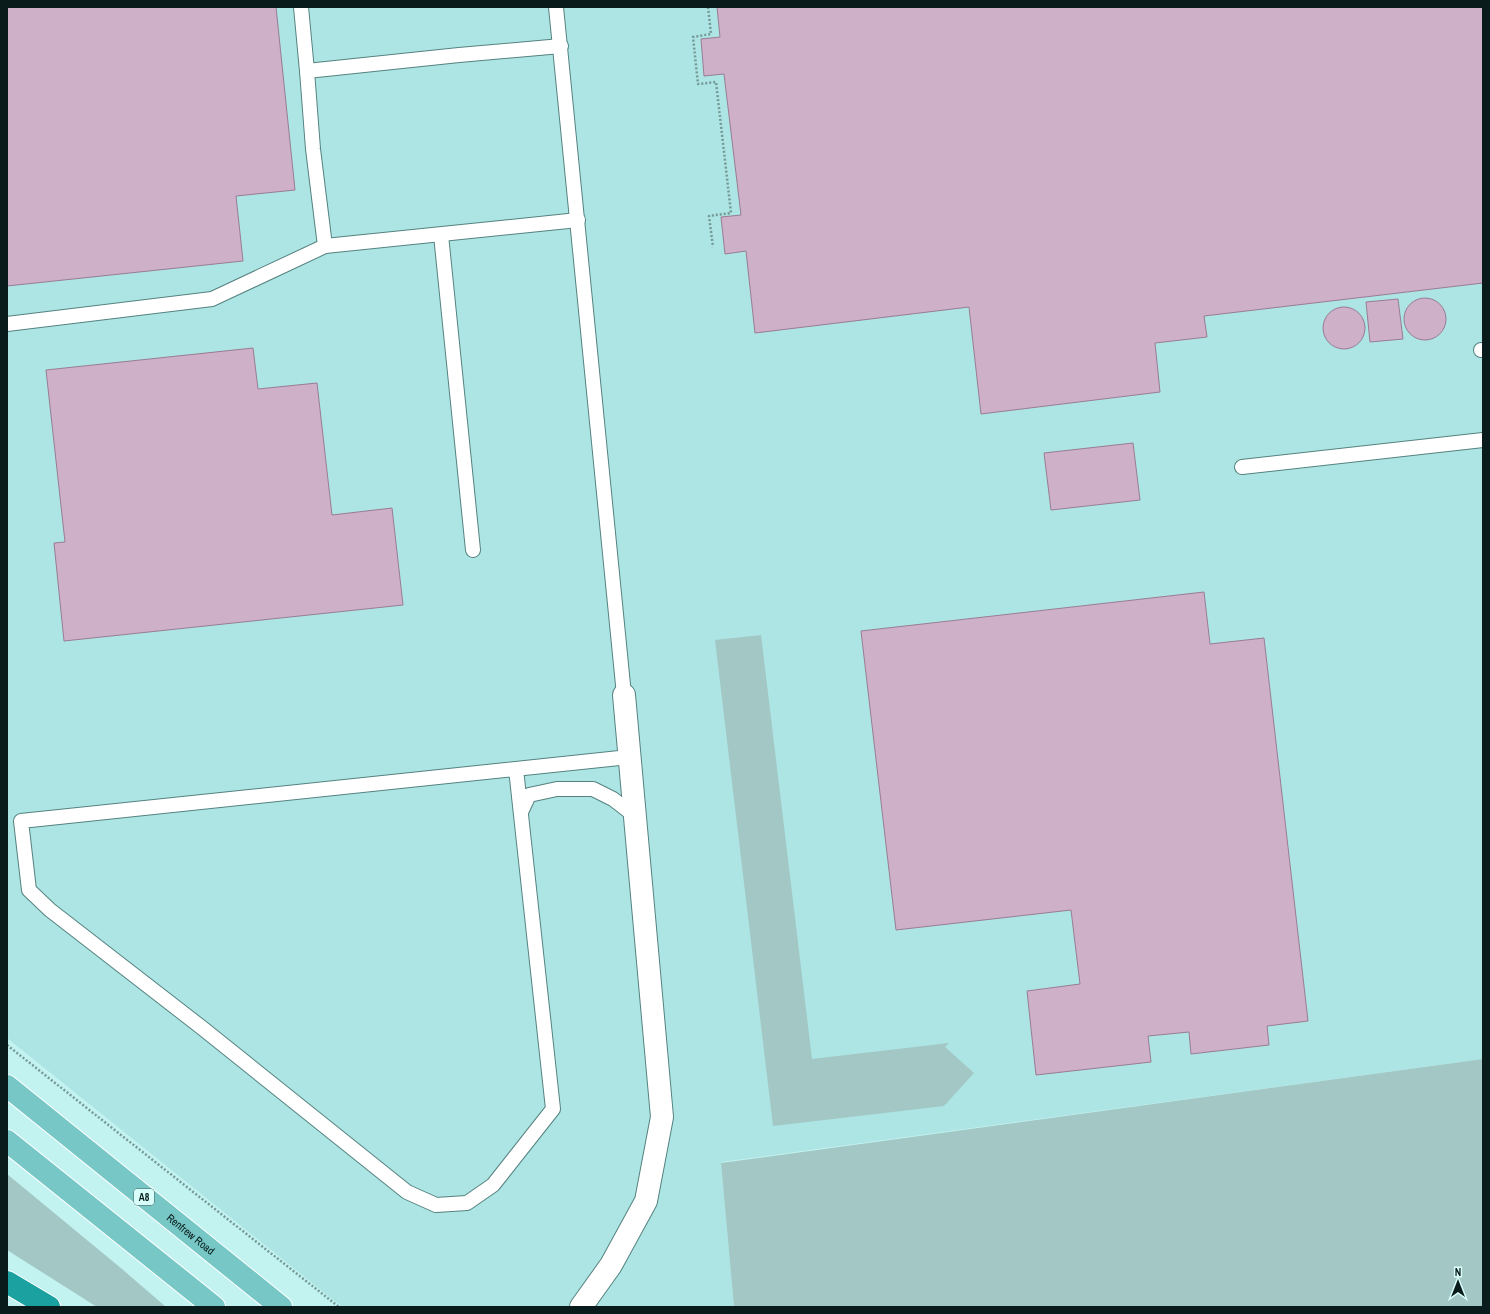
<svg xmlns="http://www.w3.org/2000/svg" width="1490" height="1314" font-family="'Archivo Narrow',sans-serif">
<style>
.built{fill:#ace5e3}
.green{fill:#a2c7c5}
.building{fill:#cfb0c9;stroke:#997c94}
.lines{fill:none;stroke-linecap:round;stroke-linejoin:round}
.lane-casing{stroke:#558280;stroke-width:16}
.street-casing{stroke:#558280;stroke-width:24}
.primary-casing{stroke:#fff;stroke-width:24}
.highway-casing{stroke:#fff;stroke-width:24}
.path{stroke:#759997;stroke-width:2.5;stroke-dasharray:2 2;stroke-linecap:butt}
.lane{stroke:#fff;stroke-width:14}
.street{stroke:#fff;stroke-width:22}
.primary{stroke:#76c7c5;stroke-width:22}
.highway{stroke:#1ba19f;stroke-width:22}
.labels{text-anchor:middle;stroke-width:3;stroke-linejoin:round;paint-order:stroke}
.shield{fill:#d8fefc;stroke:#47605e;stroke-width:1}
.shield-label{font-size:10px;font-weight:bold;fill:#091c1b}
.street-label{font-size:11px;fill:#091c1b;stroke:#d8fefc}
</style>
<rect width="100%" height="100%" fill="#c3f3f1"/>
<path class="built" d="M7,7H1483V1059L721,1162L734,1307H342L7,1038Z"/>
<g class="green">
<path d="M761,635L812,1059L949,1043L945,1047L974,1073L944,1106L773,1126L715,640Z"/>
<path d="M1483,1059V1307H734L721,1163Z"/>
<path d="M7,1174L122,1269L166,1307H97L7,1250Z"/>
</g>
<g class="building">
<path d="M7,7H276L295,190L236,196L243,261L7,286Z"/>
<path d="M717,7H1483V283L1204,316L1207,337L1155,343L1160,392L981,414L969,307L755,333L746,251L725,254L721,217L741,215L724,74L704,76L701,39L720,37Z"/>
<circle cx="1425" cy="319" r="21"/>
<path d="M1398,299L1403,339L1370,342L1366,302Z"/>
<circle cx="1344" cy="328" r="21"/>
<path d="M253,348L258,389L317,383L332,515L392,508L403,605L64,641L54,543L65,542L46,370Z"/>
<path d="M1133,443L1140,500L1051,510L1044,453Z"/>
<path d="M1204,592L1210,644L1264,638L1308,1021L1267,1026L1269,1045L1191,1054L1189,1032L1148,1036L1151,1062L1036,1075L1027,991L1080,984L1071,910L896,930L861,631Z"/>
</g>
<g class="lines">
<defs>
<g id="lane">
<path d="M301,7L307,71"/>
<path d="M556,7L624,695"/>
<path d="M561,46L459,55L307,71L313,149L325,246L578,220"/>
<path d="M441,235L473,550"/>
<path d="M7,324L212,299L325,246"/>
<path d="M1481,350H1483"/>
<path d="M1242,467L1483,440"/>
<path d="M516,769L553,1109L493,1185L467,1203L436,1205L407,1192L201,1027L50,910L29,890L21,821L629,757"/>
<path d="M521,812L529,795L557,789H593L613,799L635,816"/>
</g>
<path id="street" d="M581,1307L611,1265L646,1201L662,1117L624,695"/>
<g id="primary">
<path id="s1" d="M7,1086L281,1307"/>
<path d="M7,1141L214,1307"/>
</g>
<path id="highway" d="M7,1282L49,1307"/>
</defs>
<use href="#lane" class="lane-casing"/>
<use href="#street" class="street-casing"/>
<use href="#primary" class="primary-casing"/>
<use href="#highway" class="highway-casing"/>
<g class="path">
<path d="M708,7L711,34L693,37L698,84L716,82L731,213L709,216L713,247"/>
<path d="M7,1045L339,1307"/>
</g>
<use href="#lane" class="lane"/>
<use href="#street" class="street"/>
<use href="#primary" class="primary"/>
<use href="#highway" class="highway"/>
</g>
<g class="labels">
<rect class="shield" x="134" y="1189" width="20" height="16" rx="3"/>
<g class="shield-label">
<text x="144" y="1201">A8</text>
</g>
<g class="street-label">
<text dy="4" stroke="none"><textPath href="#s1" startOffset="236">Renfrew Road</textPath></text>
</g>
</g>
<rect width="1490" height="1314" fill="none" stroke="#091c1b" stroke-width="16"/>
<g transform="translate(1458 1282)" stroke="#d8fefc" stroke-width="3" paint-order="stroke">
<path d="M0-3L7 15L0 10L-7 15Z" fill="#091c1b"/>
<text y="-6" font-size="11" font-weight="bold" text-anchor="middle" fill="#091c1b">N</text>
</g>
</svg>
